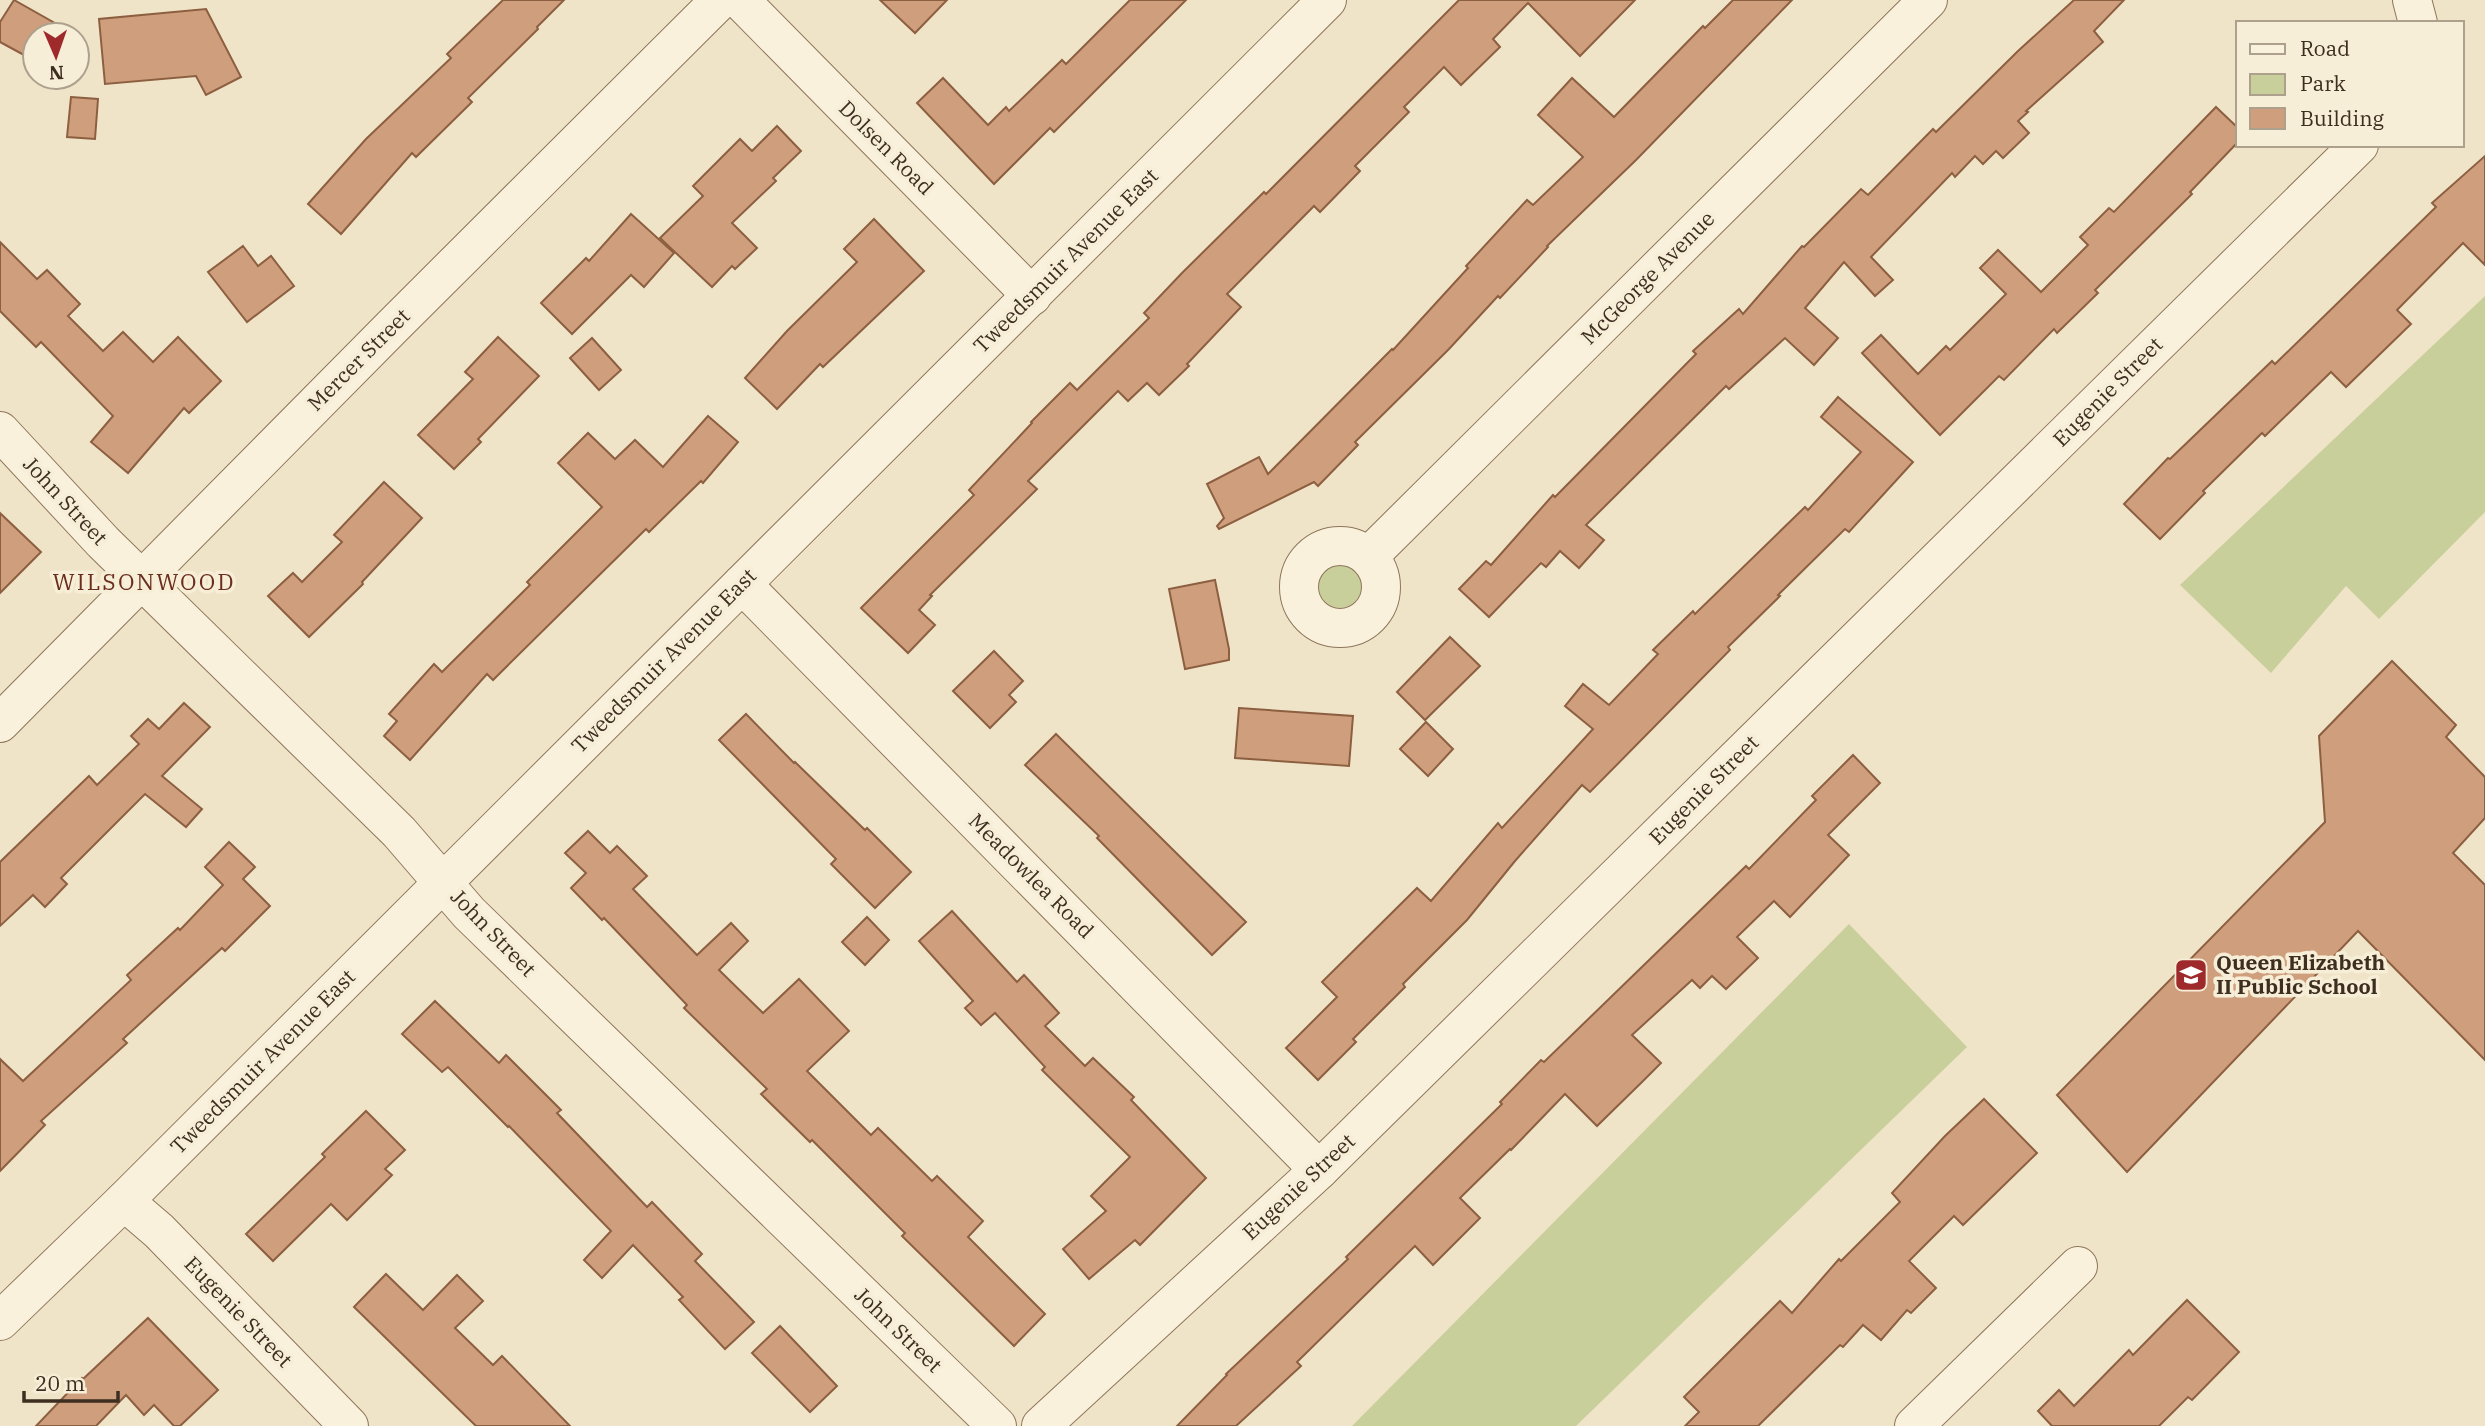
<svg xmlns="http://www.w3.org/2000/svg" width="2485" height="1426" font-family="'IBM Plex Serif',serif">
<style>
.green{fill:#c9cf9b}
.building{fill:#cf9f7d;stroke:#8d5f41;stroke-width:2}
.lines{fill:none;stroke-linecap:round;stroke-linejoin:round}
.minor-casing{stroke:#8d765c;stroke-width:40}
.minor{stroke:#faf1dc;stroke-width:38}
.labels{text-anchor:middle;stroke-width:7;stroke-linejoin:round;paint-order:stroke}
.street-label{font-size:21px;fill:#3d2e20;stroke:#f7eed8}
.poi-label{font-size:21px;font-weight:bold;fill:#3d2e20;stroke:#f7eed8;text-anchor:start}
.neighbourhood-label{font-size:23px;letter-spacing:2px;fill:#6b2e1e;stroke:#f7eed8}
</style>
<rect width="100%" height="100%" fill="#f0e4c8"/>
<g class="green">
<path d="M2485,296V512L2379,619L2346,586L2271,673L2180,585Z"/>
<circle cx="1340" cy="586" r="22"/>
<path d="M1849,924L1967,1047L1576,1426H1352Z"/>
</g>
<g class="building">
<path d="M14,0L76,35H35V61L0,42V22Z"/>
<path d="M503,0H564L537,27L538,29L468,98L472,102L416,157L412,153L341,234L308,204L366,139L451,58L447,54Z"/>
<path d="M880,0H947L915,33Z"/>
<path d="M1130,0H1186L1054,132L1050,128L994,184L917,103L943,78L988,125L1006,107L1009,111L1062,60L1066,64Z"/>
<path d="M1459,0H1635L1580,56L1528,3L1493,39L1500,47L1461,85L1444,67L1404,107L1409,112L1355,166L1360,171L1320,212L1314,206L1227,294L1241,307L1187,364L1189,366L1159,395L1147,383L1128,401L1118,391L1028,481L1037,489L930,595L932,596L919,610L935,625L908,653L861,608L974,495L969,490L1032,423L1031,422L1070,383L1077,390L1149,318L1144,313L1182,273L1264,192L1266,194Z"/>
<path d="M1733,0H1792L1636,160L1547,246L1548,247L1500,298L1498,296L1449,349L1355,442L1358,445L1318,486L1314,482L1219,529L1217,526L1224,518L1207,484L1259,457L1268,474L1392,349L1393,350L1468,268L1466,266L1527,200L1533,205L1583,157L1538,115L1572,78L1614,117L1703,26L1705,28Z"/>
<path d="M2074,0H2124L2094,31L2103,42L2026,111L2028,112L2018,121L2029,133L2003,158L1996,151L1983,164L1975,156L1955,177L1952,173L1871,257L1893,280L1875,296L1844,262L1805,308L1838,338L1814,365L1785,338L1729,389L1726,386L1586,525L1604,540L1579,568L1560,551L1546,567L1541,563L1489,617L1459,589L1486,561L1491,565L1553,495L1555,497L1696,354L1693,351L1739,309L1743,314L1802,246L1804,247L1861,189L1868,195L1933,129L1936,132L2018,51Z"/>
<path d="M206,9L241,77L206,95L196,76L105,84L99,19Z"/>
<path d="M71,97L98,99L95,139L67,137Z"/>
<path d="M2216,107L2238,128V142L2190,192L2192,194L2095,290L2098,293L2057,333L2054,329L2004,380L1999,376L1940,435L1862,353L1881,335L1918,374L1946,346L1950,350L2006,294L1980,268L1998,250L2041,292L2088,245L2080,237L2109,208L2114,212Z"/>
<path d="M777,126L801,151L773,178L776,181L732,223L757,248L735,269L732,266L712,287L660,238L703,196L693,186L740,139L752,151Z"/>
<path d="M2485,156V265L2463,243L2397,310L2411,324L2346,387L2331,372L2265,436L2262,433L2203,491L2205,493L2160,539L2124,504L2168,458L2170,459L2272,361L2275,364L2436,207L2432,203Z"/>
<path d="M631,214L674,253L644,287L631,275L572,334L541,303L586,258L589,261Z"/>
<path d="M874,219L924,271L823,367L820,364L777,409L745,378L787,331L857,262L844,249Z"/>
<path d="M0,242L37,279L47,270L80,304L68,316L103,351L123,332L153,362L178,337L221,381L189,413L184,408L128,473L91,442L113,416L41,342L36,347L0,311Z"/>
<path d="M243,246L258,266L271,256L294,286L247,322L208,272Z"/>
<path d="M498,337L539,376L478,439L481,442L454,469L418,435L473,379L465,372Z"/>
<path d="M592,338L621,370L599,390L570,358Z"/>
<path d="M1838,397L1913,462L1849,532L1845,529L1778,595L1780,596L1728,647L1730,650L1590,792L1582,785L1515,861L1467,920L1403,984L1405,987L1353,1039L1356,1042L1318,1080L1286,1048L1337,997L1322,982L1417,888L1431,901L1498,823L1502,828L1593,729L1565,706L1583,684L1609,705L1658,654L1653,650L1693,611L1695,614L1805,507L1808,510L1861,452L1821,417Z"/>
<path d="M708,416L738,442L703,483L701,481L649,532L646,529L493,680L487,674L410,760L384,736L397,721L389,714L434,664L442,672L530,585L527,582L602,507L558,463L588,433L615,459L635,440L663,467Z"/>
<path d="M384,482L422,518L362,582L363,584L309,637L268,596L293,573L302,582L342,542L334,535Z"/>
<path d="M0,513L41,552L0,593Z"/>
<path d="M1215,580L1229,649V660L1185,669L1169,589Z"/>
<path d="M1450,637L1480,666L1425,720L1397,692Z"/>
<path d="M994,651L1023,681L1009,695L1016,702L990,728L953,691Z"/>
<path d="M2392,661L2456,725L2446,737L2485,777V818L2453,853L2485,885V1060L2358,931L2127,1172L2057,1095L2325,822L2319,736Z"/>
<path d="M184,703L210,727L162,776L202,809L186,827L145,794L61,878L67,884L45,907L33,895L0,926V862L89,776L97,785L139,744L131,736L148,719L159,729Z"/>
<path d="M1239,708L1353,716L1349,766L1235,758Z"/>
<path d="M746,714L794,763L795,762L865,830L867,828L911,872L875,908L831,864L836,859L719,740Z"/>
<path d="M1426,722L1453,749L1428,776L1400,749Z"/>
<path d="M1056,734L1246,922L1212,955L1097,838L1099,836L1025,765Z"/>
<path d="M1853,755L1880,783L1828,835L1849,855L1790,917L1774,901L1737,937L1758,958L1726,989L1712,976L1700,988L1692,980L1632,1035L1661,1063L1642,1082L1597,1126L1565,1094L1511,1150L1510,1149L1460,1198L1480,1218L1433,1265L1415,1246L1297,1362L1301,1366L1236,1426H1177L1227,1375L1226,1374L1348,1259L1346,1257L1502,1104L1500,1102L1541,1060L1544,1062L1746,866L1749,869L1816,800L1812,796Z"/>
<path d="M588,831L610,853L617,846L647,876L633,889L697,955L731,923L748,941L719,970L763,1013L799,979L849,1031L807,1071L871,1135L878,1128L932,1181L937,1176L983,1221L968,1237L1045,1314L1014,1346L902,1236L905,1233L812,1140L810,1142L761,1094L767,1089L684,1008L687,1005L604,918L602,920L571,888L586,873L565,853Z"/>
<path d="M229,842L255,867L243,879L270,906L225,951L222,948L123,1039L127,1043L41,1121L45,1125L0,1171V1059L23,1081L131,980L127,975L178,928L180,930L223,885L205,867Z"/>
<path d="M952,911L1017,982L1024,975L1059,1013L1045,1026L1085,1066L1093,1058L1134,1097L1131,1100L1206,1178L1140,1245L1135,1240L1089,1279L1063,1249L1106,1211L1091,1196L1130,1157L1042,1070L1045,1067L995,1013L981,1025L965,1008L973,1001L919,941Z"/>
<path d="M867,917L889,940L865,965L842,942Z"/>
<path d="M435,1001L499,1063L506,1055L561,1110L557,1113L647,1207L652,1202L702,1254L695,1261L754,1322L725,1349L679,1300L683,1297L633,1245L602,1278L584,1260L611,1231L509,1126L508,1127L448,1067L442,1072L402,1034Z"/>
<path d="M1984,1099L2037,1153L1963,1225L1954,1216L1909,1261L1936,1288L1911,1313L1907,1310L1881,1340L1863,1325L1843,1347L1840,1345L1758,1426H1685L1699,1412L1684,1397L1780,1301L1792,1313L1839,1259L1841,1261L1900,1202L1892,1193L1945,1136Z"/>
<path d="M366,1111L405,1150L385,1169L392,1175L347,1220L331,1204L273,1261L246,1234L325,1157L322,1154Z"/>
<path d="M386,1274L423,1310L457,1275L483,1301L455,1328L493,1365L502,1356L570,1426H476L354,1307Z"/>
<path d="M2187,1300L2239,1352L2192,1400L2188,1397L2159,1426H2052L2038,1411L2059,1390L2074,1406L2129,1350L2133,1355Z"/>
<path d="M148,1318L218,1390L180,1426H174L154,1405L144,1415L126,1395L96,1426H36L82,1378L83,1379Z"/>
<path d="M780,1326L837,1386L810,1412L752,1353Z"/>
</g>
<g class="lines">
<defs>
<g id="minor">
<path d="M740,0L1032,296"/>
<path d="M2412,0L2418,23"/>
<path d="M0,431L103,542L399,832L469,913L997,1426"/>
<circle cx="1340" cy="587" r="41"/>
<path d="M1369,556L1928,0"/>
<path d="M742,584L1319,1170"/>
<path d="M0,723L392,327L720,0"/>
<path d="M124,1201L159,1231L349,1426"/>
<path d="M0,1321L124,1201L1327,0"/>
<path d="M1041,1426L1319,1170L2359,145"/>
<path d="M1914,1426L2078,1266"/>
</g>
</defs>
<use href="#minor" class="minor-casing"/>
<use href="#minor" class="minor"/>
</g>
<defs>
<symbol id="school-square" viewBox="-11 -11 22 22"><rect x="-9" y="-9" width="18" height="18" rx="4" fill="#9e2a2b" stroke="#f7eed8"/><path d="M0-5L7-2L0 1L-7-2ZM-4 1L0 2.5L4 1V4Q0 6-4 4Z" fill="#fff"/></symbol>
</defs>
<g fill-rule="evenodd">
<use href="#school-square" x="2172" y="956" width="38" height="38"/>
</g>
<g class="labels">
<g class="street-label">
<text transform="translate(886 148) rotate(45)" y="7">Dolsen Road</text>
<text transform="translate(1066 261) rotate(-45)" y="7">Tweedsmuir Avenue East</text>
<text transform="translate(1648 278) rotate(-45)" y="7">McGeorge Avenue</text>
<text transform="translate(359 360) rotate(-45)" y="7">Mercer Street</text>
<text transform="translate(2108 392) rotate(-45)" y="7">Eugenie Street</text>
<text transform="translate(65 501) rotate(47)" y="7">John Street</text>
<text transform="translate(664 661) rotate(-45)" y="7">Tweedsmuir Avenue East</text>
<text transform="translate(1704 790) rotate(-45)" y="7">Eugenie Street</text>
<text transform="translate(1031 876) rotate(45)" y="7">Meadowlea Road</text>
<text transform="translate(493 933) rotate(46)" y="7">John Street</text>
<text transform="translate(263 1062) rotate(-45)" y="7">Tweedsmuir Avenue East</text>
<text transform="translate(1299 1187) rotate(-43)" y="7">Eugenie Street</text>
<text transform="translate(238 1312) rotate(46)" y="7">Eugenie Street</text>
<text transform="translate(898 1330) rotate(44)" y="7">John Street</text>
</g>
<g class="poi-label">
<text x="2216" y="970">Queen Elizabeth<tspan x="2216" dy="24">II Public School</tspan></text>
</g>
<g class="neighbourhood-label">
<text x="144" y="590">WILSONWOOD</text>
</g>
</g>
<rect x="2236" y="21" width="228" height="126" fill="#f7eed8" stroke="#ada18e" stroke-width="2"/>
<rect x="2250" y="44" width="35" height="10" fill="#faf1dc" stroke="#ada18e" stroke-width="2"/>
<text x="2300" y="56" font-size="21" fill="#3d2e20">Road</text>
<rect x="2250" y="74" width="35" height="21" fill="#c9cf9b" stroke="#ada18e" stroke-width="2"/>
<text x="2300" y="91" font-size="21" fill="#3d2e20">Park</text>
<rect x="2250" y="108" width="35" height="21" fill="#cf9f7d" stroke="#ada18e" stroke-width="2"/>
<text x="2300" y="126" font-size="21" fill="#3d2e20">Building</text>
<g transform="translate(56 56) rotate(178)"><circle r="33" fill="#f7eed8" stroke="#ada18e" stroke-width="2"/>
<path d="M0-5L12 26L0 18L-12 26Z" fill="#9e2a2b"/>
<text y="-10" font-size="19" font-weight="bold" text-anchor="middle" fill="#3d2e20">N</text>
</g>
<path d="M24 1391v10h94v-10" fill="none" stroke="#3d2e20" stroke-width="3.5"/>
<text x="35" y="1391" font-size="21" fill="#3d2e20" stroke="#f7eed8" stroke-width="5" paint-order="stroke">20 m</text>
</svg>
